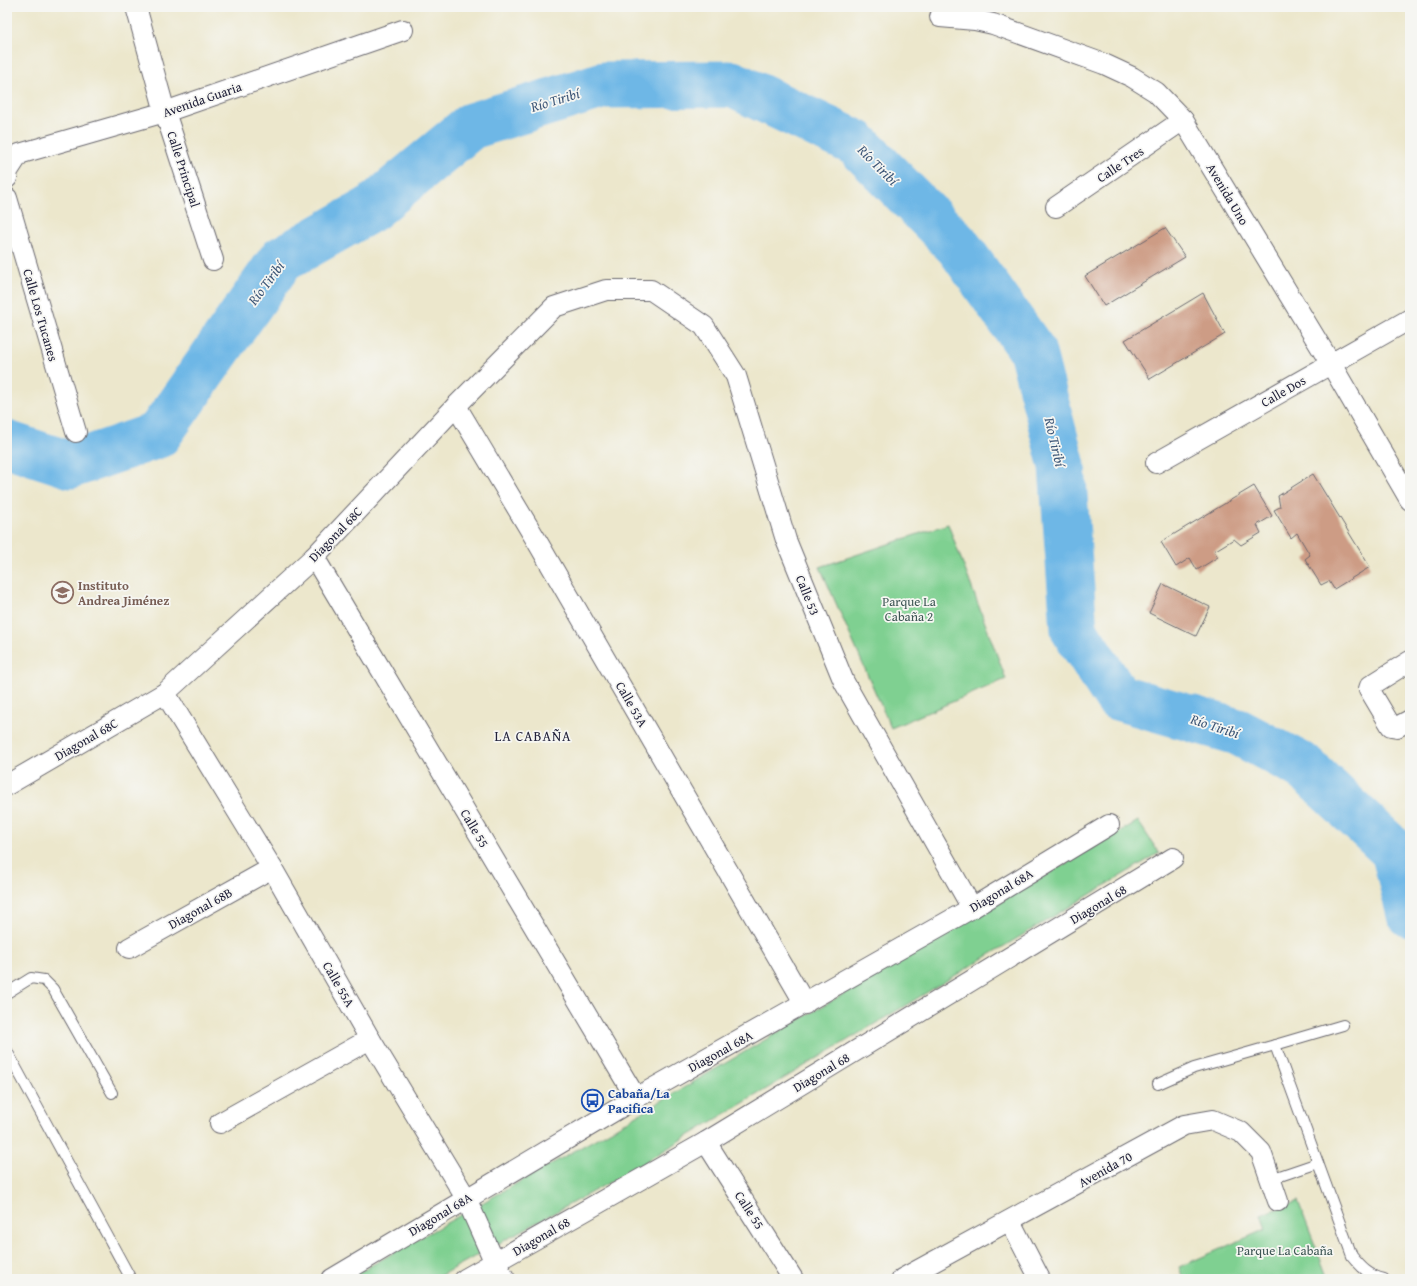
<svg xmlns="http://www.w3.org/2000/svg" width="1417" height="1286" font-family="'Gentium Book Plus',serif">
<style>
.green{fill:#7fd091;stroke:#507966}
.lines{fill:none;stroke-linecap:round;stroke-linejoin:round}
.river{stroke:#6eb7e6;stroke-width:47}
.building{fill:#cd9c85}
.lane-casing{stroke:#69676e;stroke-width:12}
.street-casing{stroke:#69676e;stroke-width:22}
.lane{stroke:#fff;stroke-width:10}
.street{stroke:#fff;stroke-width:20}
.labels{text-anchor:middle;stroke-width:3.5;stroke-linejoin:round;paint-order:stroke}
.street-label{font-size:13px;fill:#22223b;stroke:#f6f6f2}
.education-label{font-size:13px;font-weight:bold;fill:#785e54;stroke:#f6f6f2;text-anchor:start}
.park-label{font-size:13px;fill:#3e5655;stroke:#f6f6f2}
.transit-label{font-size:13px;font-weight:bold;fill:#164399;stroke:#f6f6f2;text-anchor:start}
.water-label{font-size:14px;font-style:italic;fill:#3d5677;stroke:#f6f6f2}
.neighbourhood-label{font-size:14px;letter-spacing:1px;fill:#22223b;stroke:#f6f6f2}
</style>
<rect width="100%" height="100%" fill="#f6f6f2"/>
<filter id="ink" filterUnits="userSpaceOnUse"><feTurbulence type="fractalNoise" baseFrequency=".025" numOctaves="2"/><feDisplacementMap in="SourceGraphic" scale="8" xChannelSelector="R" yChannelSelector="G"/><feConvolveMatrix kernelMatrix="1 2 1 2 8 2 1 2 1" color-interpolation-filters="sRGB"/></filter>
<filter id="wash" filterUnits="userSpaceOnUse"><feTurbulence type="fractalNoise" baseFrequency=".012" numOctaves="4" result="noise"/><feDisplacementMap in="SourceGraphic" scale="16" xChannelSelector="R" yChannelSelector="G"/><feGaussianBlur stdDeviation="0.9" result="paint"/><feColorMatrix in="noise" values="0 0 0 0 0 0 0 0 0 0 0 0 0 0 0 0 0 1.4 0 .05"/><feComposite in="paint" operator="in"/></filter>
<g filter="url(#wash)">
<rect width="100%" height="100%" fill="#ece7cc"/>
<g class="green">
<path d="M948,524L1006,679L891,728L820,567Z"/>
<path d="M1138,821L1159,853L630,1171L434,1279H347L615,1128Z"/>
<path d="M1298,1201L1328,1279H1183L1179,1267L1266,1229L1261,1215Z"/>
</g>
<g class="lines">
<path class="river" d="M7,444L71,465L158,435L281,260L371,209L471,126L604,85L732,84L856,143L958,246L1032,350L1062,466L1074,630L1117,697L1238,732L1304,767L1394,851L1410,914"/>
</g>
<g id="blocks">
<g class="building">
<path d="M1165,228L1185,257L1104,306L1085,276Z"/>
<path d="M1203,293L1225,334L1150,379L1125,340Z"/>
<path d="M1313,474L1370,567L1334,589L1329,581L1321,585L1305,559L1310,555L1297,533L1291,538L1274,510L1280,507L1278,496Z"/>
<path d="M1254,486L1272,516L1257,525L1261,533L1241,545L1234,539L1214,551L1218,557L1197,570L1190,558L1176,567L1161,542Z"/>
<path d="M1163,584L1210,607L1196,636L1149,613Z"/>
</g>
</g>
</g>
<g filter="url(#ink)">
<use href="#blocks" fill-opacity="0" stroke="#69676e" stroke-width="1"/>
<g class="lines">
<defs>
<g id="lane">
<path d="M7,993L31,978L44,980L53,989L112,1093"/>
<path d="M1343,1025L1275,1045L1352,1256C1361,1267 1369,1276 1384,1279"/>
<path d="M7,1051L131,1279"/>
<path d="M1158,1084L1194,1068L1275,1045"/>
<path d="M1271,1179L1318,1163"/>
</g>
<g id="street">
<path d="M136,7L165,112L213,260"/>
<path d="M940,17L975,20L993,24L1104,64L1132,77L1156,92L1183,120L1331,364L1410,500"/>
<path d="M7,178L8,171L19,154L165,112L403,30"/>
<path d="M7,198L76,432"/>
<path d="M1056,207L1183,120"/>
<path d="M456,406L538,543L805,1004"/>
<path d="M1156,463L1410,319"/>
<path d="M314,557L636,1098"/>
<path d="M1410,661L1370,686L1369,689L1391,726L1397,727L1410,720"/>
<path d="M165,693L272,868L370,1039L466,1198L495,1263L505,1279"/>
<path d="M7,785L165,693L314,557L456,406L554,307L606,290H651L704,326L736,376L786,540L844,682L972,908"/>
<path d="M129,948L272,868"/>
<path d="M220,1123L370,1039"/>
<path d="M706,1142L793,1279"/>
<path d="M1010,1221L1040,1279"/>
<path d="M332,1279L636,1098L972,908L1109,825"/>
<path d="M465,1279L706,1142L1173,858"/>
<path d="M902,1279L1184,1125L1213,1120L1241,1132L1261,1152L1278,1201"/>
</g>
</defs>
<use href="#lane" class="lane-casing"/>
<use href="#street" class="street-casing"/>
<use href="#lane" class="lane"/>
<use href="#street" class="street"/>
</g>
</g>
<defs>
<symbol id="school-ring" viewBox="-11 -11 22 22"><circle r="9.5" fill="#f6f6f2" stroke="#8d6e63" stroke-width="1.5"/><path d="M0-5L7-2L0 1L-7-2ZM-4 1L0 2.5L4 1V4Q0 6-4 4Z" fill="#8d6e63"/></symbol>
<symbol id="bus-ring" viewBox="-11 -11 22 22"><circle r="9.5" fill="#f6f6f2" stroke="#1a4fb4" stroke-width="1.5"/><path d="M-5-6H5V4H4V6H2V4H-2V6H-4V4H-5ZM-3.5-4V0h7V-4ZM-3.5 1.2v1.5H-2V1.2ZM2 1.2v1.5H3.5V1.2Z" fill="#1a4fb4"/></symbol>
</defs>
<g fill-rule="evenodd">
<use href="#school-ring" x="50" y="580" width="25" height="25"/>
<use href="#bus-ring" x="580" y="1088" width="25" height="25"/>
</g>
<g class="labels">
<g class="street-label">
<text transform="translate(202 99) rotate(-19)" y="5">Avenida Guaria</text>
<text transform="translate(1120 164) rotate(-34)" y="5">Calle Tres</text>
<text transform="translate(184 169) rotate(72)" y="5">Calle Principal</text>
<text transform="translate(1228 194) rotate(59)" y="5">Avenida Uno</text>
<text transform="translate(41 315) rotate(74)" y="5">Calle Los Tucanes</text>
<text transform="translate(1283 391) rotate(-30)" y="5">Calle Dos</text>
<text transform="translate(335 534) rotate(-46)" y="5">Diagonal 68C</text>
<text transform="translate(808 595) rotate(68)" y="5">Calle 53</text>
<text transform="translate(632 704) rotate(60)" y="5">Calle 53A</text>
<text transform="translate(86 739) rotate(-30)" y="5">Diagonal 68C</text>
<text transform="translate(475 828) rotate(59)" y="5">Calle 55</text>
<text transform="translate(1001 890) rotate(-31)" y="5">Diagonal 68A</text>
<text transform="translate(1098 904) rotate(-31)" y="5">Diagonal 68</text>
<text transform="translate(200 908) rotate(-29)" y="5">Diagonal 68B</text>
<text transform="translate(339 984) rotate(60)" y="5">Calle 55A</text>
<text transform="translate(720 1051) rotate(-29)" y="5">Diagonal 68A</text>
<text transform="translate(821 1072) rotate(-31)" y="5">Diagonal 68</text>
<text transform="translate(1105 1169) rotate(-29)" y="5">Avenida 70</text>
<text transform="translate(750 1210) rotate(57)" y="5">Calle 55</text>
<text transform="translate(440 1214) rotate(-31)" y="5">Diagonal 68A</text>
<text transform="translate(541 1236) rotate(-30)" y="5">Diagonal 68</text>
</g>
<g class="education-label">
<text x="78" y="590">Instituto<tspan x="78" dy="15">Andrea Jiménez</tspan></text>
</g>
<g class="park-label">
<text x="909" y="606">Parque La<tspan x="909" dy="15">Cabaña 2</tspan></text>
<text x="1285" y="1255">Parque La Cabaña</text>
</g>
<g class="transit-label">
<text x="608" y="1098">Cabaña/La<tspan x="608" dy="15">Pacifica</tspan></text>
</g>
<g class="water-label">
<text transform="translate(555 100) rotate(-17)" y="5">Río Tiribí</text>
<text transform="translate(878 165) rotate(45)" y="5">Río Tiribí</text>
<text transform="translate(266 283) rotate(-53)" y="5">Río Tiribí</text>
<text transform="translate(1055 442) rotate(77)" y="5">Río Tiribí</text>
<text transform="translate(1215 726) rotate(18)" y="5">Río Tiribí</text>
</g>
<g class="neighbourhood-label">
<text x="533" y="741">LA CABAÑA</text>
</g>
</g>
<rect width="1417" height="1286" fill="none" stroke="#f6f6f2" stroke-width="24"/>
</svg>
